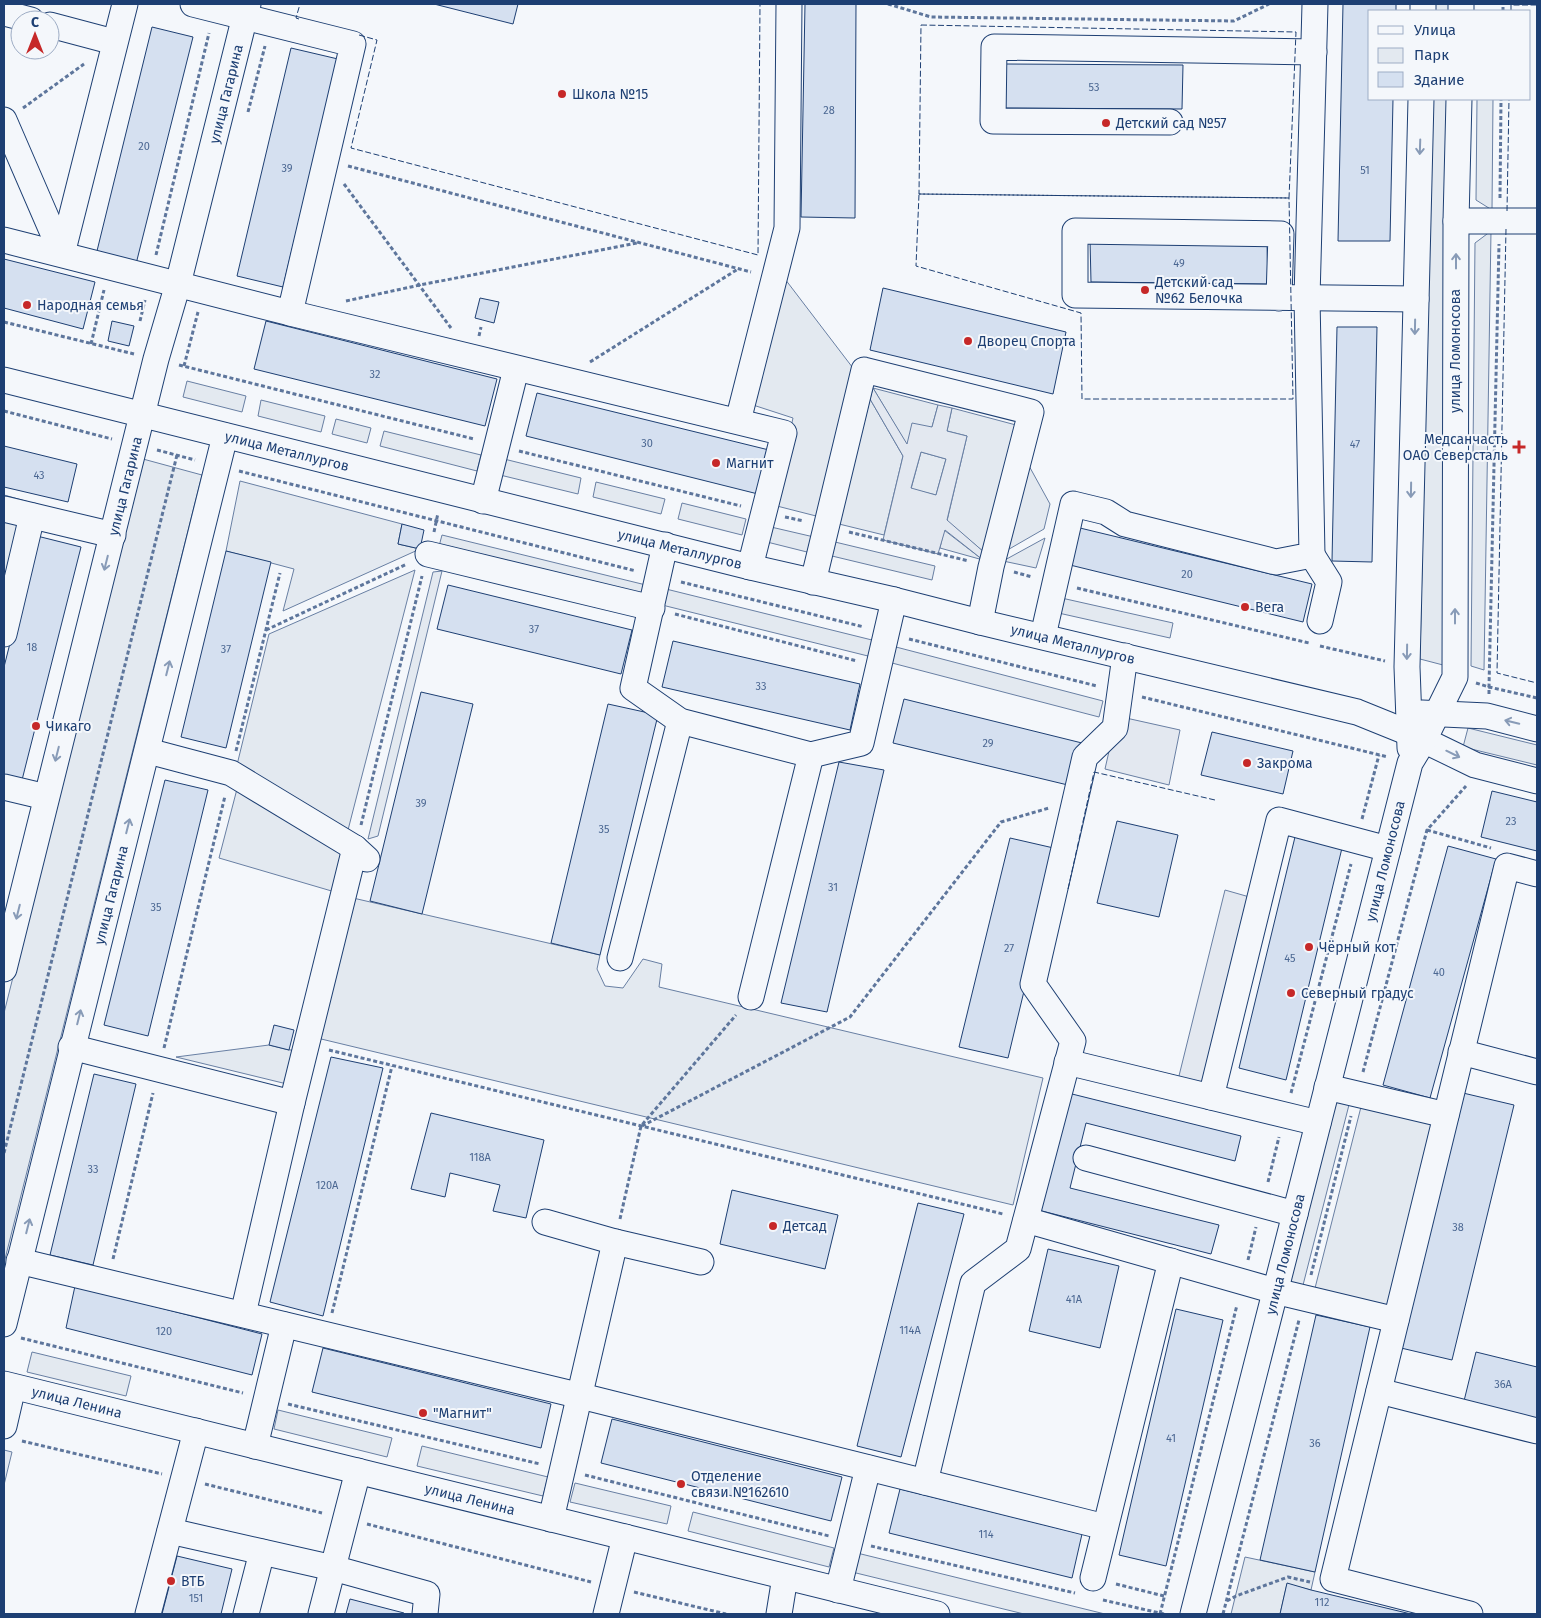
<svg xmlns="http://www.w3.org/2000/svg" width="1541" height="1618" font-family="'Fira Sans',sans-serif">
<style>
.green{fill:#e3e9f0;stroke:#687fa3}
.parking{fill:#e3e8f0;stroke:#687fa3;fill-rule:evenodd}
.building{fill:#d5e0f0;stroke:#1d3f73}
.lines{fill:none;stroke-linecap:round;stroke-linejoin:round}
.minor-casing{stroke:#1d3f73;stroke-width:27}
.path{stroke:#5e769c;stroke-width:3;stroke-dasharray:4 2.5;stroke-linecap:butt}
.minor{stroke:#f4f7fb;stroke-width:25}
.fence{stroke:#1d3f73;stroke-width:1;stroke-dasharray:6 2.5;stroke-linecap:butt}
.oneway{stroke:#889bb7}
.poi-dot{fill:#c62828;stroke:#f4f7fb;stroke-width:2}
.labels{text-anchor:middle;stroke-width:4;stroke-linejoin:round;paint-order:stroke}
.number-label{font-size:11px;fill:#4b6792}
.street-label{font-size:14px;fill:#1d3f73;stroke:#f4f7fb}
.poi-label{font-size:14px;fill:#1d3f73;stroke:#f4f7fb;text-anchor:start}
</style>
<rect width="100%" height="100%" fill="#f4f7fb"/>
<g class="green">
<rect x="1434" y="4" width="18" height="7"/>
<path d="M1432,99H1451L1443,665L1420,659Z"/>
<path d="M1477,99H1493L1492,210L1476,200Z"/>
<path d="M1491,231L1484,670L1471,666L1475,243Z"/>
<path d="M785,279L856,372L820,517L773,505L793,418L753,405Z"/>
<path d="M187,381L246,396L242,412L183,397Z"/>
<path d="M873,388L938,405L932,427L907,445Z"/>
<path d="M870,399L903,456L884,535L839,524Z"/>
<path d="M261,400L325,416L321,432L258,416Z"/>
<path d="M952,408L1016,425L985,553L947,521L967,436L947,431Z"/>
<path d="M336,419L371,428L367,443L332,434Z"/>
<path d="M384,431L481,455L477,471L380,446Z"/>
<path d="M921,452L946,459L936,495L911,489Z"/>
<path d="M143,459L202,475L4,1263V1013Z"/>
<path d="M504,459L581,478L578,494L500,475Z"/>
<path d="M1028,464L1050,504L1044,529L1004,552Z"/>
<path d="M240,481L402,524L398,544L420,549L283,611L294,569L226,551Z"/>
<path d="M596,482L665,499L661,514L593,497Z"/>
<path d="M4,495L29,502L4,607Z"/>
<path d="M682,503L746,519L742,535L678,519Z"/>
<path d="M771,527L814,537L811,553L767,542Z"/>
<path d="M944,530L983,560L940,548Z"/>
<path d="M442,535L650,586L646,602L438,550Z"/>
<path d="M1045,538L1036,568L1003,561Z"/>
<path d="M835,542L935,566L932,580L832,556Z"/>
<path d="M415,570L348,830L236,769L269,634Z"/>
<path d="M442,571L378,836L368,839L433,572Z"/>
<path d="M666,589L876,641L872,657L662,605Z"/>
<path d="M1057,597L1173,623L1170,638L1054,612Z"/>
<path d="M896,647L1103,701L1099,717L892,663Z"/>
<path d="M1468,728L1537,745V765L1463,747Z"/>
<path d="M237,789L345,851L335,892L219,858Z"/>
<path d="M353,898L600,955L597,969L605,986L623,988L643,959L662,964L659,987L1043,1078L1013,1205L317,1038Z"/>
<path d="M269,1045L289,1050H297L287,1084L176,1057Z"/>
<path d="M1333,1092L1351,1097L1301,1293L1284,1288Z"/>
<path d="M1363,1099L1442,1117L1395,1315L1313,1296Z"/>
<path d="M32,1352L131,1376L126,1396L27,1372Z"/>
<path d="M278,1410L392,1438L387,1457L274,1429Z"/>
<path d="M422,1446L548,1477L543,1496L417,1466Z"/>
<path d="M575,1483L671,1506L667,1524L570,1502Z"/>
<path d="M693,1512L834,1548L829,1567L688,1531Z"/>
<path d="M857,1553L1105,1614H1024L852,1572Z"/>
<path d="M1245,1557L1315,1572L1311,1590L1287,1584L1280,1614H1231Z"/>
</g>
<g class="parking">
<path d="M873,388L907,444L912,423L932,427L938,405L952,408L947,431L967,436L947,520L985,553L983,560L945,530L938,554L883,540L903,456L870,399ZM921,452L946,459L936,495L911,488Z"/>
<path d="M1117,716L1180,730L1169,785L1105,769Z"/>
<path d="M1225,890L1260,900L1211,1097L1176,1088Z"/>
<path d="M4,1450L12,1452L4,1485Z"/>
</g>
<g class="building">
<path d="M434,4H518L513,24Z"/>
<path d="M805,4H856L855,218L801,217Z"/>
<path d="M1343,4H1396V11H1370V99H1393L1390,241H1338Z"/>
<path d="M152,27L193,37L136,264L96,255Z"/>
<path d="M291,48L338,59L283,287L237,276Z"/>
<path d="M1006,64L1183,65L1182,109L1005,108Z"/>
<path d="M1090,239L1267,243L1268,284L1091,282Z"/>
<path d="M4,259L95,282L83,329L4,308Z"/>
<path d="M883,288L1066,332L1053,394L870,350Z"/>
<path d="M480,298L499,302L494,323L475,318Z"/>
<path d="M112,321L134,326L129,346L108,341Z"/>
<path d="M266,321L497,379L485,426L254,369Z"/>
<path d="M1337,327H1377L1372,562L1332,561Z"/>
<path d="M537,393L769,450L758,494L526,436Z"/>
<path d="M4,446L77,464L68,502L4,487Z"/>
<path d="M402,524L424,530L420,549L398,544Z"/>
<path d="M1080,528L1312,584L1303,622L1070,565Z"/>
<path d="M37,536L81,547L21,784L4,779V667Z"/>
<path d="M226,551L271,562L226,748L181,737Z"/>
<path d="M448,585L632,630L621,674L437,629Z"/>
<path d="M673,641L860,684L850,730L662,687Z"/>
<path d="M421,692L473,704L422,914L370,901Z"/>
<path d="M904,699L1082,743L1072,786L893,743Z"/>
<path d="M608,704L658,715L600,955L551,943Z"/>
<path d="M1212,732L1293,751L1283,794L1201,775Z"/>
<path d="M839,762L884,770L827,1012L781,1003Z"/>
<path d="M165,780L208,790L148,1036L104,1025Z"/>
<path d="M1492,791L1537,802V851L1481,837Z"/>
<path d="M1117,821L1178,835L1159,917L1097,903Z"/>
<path d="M1295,837L1342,848L1286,1080L1239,1068Z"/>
<path d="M1010,838L1058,849L1008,1058L959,1047Z"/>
<path d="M1448,846L1496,859L1430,1098L1383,1085Z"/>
<path d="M274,1025L294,1030L289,1050L269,1045Z"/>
<path d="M331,1057L383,1068L323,1316L270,1302Z"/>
<path d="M94,1074L136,1084L93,1265L50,1255Z"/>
<path d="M1068,1093L1241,1136L1235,1161L1086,1123L1070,1188L1219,1225L1211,1254L1038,1210Z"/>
<path d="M1463,1093L1514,1105L1452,1360L1401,1348Z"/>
<path d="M431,1113L544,1140L526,1218L493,1211L500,1185L450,1173L445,1197L411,1189Z"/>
<path d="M732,1190L838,1215L825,1269L720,1244Z"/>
<path d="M918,1203L964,1214L901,1457L857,1446Z"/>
<path d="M1048,1249L1119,1266L1100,1348L1029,1331Z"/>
<path d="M75,1286L262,1334L252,1375L66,1328Z"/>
<path d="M1176,1309L1223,1320L1166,1566L1119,1555Z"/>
<path d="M1316,1315L1370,1327L1315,1572L1260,1560Z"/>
<path d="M323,1348L551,1404L541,1448L312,1392Z"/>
<path d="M1476,1352L1537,1367V1419L1464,1401Z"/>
<path d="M612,1419L842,1477L831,1521L601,1463Z"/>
<path d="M900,1489L1082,1534L1072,1578L889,1533Z"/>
<path d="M177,1556L232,1569L221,1614H162Z"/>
<path d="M1287,1583L1311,1590L1411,1614H1280Z"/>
<path d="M350,1599L404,1613V1614H346Z"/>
</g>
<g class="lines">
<defs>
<g id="minor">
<path d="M1423,11V4"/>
<path d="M1461,11V4"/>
<path d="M4,13L31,20"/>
<path d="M50,25L114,42"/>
<path d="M4,120L62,254"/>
<path d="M1170,122L993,121L994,47L1314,52"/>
<path d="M1456,221H1537"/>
<path d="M4,240L290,313L353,44L193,4"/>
<path d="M62,254L125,4"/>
<path d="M1279,298L1281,234L1075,231V295L1416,299"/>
<path d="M290,313L784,433L750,567"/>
<path d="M4,380L750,567L894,600L980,622L1357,712L1409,733L1475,765L1537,781"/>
<path d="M738,421L787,228L789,4"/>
<path d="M483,501L516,369"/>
<path d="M4,509L113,535"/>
<path d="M665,545L633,688L680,721L811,755L861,743L894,600"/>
<path d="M428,554L652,608"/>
<path d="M1312,555L1329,582L1320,621"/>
<path d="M813,582L864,370L1031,412L991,567L980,622"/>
<path d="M4,634L32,516"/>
<path d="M1043,636L1073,504L1106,512L1125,524L1276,562L1312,555L1307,298L1315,4"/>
<path d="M1422,713L1487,716L1537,729"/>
<path d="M1410,748L1407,667L1421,99"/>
<path d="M148,751L231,773L355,848L367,859"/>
<path d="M4,787L46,797"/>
<path d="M620,958L680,721"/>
<path d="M4,969L156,359L178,284L248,4"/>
<path d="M751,997L811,755"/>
<path d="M71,1047L292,1103"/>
<path d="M1461,1052L1537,1072"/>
<path d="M1067,1062L1318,1123"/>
<path d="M1327,1087L1446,1115"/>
<path d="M1211,1097L1279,820L1388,849"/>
<path d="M1086,1158L1295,1214"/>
<path d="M1026,1220L1275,1291L1396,1320"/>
<path d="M545,1222L615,1242L701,1262"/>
<path d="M19,1261L581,1396L1105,1527"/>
<path d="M243,1314L292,1103L355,848"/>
<path d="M4,1324C76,1028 153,733 225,436"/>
<path d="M4,1384L937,1614"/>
<path d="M1379,1391L1537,1431"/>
<path d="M4,1426L13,1387"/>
<path d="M255,1446L284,1325"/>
<path d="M925,1482L973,1283L1018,1249L1073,1041L1033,984L1085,757L1115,728L1125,656"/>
<path d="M551,1519L615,1242"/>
<path d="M170,1531L333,1568L427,1594L425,1614"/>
<path d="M1093,1578L1171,1261"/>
<path d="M838,1590L868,1468"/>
<path d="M148,1614L196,1431"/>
<path d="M246,1614L262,1552"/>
<path d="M321,1614L358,1471"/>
<path d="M606,1614L625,1537"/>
<path d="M779,1614L785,1577"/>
<path d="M1193,1614L1410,763L1424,740L1455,677L1456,221L1459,99"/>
<path d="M1470,1614L1333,1579L1507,866L1537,874"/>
</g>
</defs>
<use href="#minor" class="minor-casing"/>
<g class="path">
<path d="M888,4L931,17L1234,21L1269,4"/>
<path d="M1503,11V4"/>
<path d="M23,108L84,64"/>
<path d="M248,112L265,46"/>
<path d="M348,166L751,272"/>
<path d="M344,184L451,328"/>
<path d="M1500,198L1501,99"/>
<path d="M156,255L209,33"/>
<path d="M346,301L420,285L637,243"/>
<path d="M140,321L145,300"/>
<path d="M4,322L134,354"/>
<path d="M479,336L481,327"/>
<path d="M91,344L104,290"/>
<path d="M590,362L738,269"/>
<path d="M179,365L474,439"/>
<path d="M184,366L198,312"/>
<path d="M4,411L112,439"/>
<path d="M157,450L195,460"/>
<path d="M519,451L741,506"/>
<path d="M239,471L636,571"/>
<path d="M785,517L804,521"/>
<path d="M434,532L438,513"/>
<path d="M849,532L969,561"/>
<path d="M1014,572L1032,577"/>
<path d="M681,582L864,627"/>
<path d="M1077,588L1309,643"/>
<path d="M675,614L857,661"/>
<path d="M266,630L407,564"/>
<path d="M909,639L1097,686"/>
<path d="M1320,646L1385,661"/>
<path d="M1476,683L1489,687L1499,244"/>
<path d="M1489,694V687L1537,698"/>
<path d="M1142,697L1388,757"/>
<path d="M236,751L280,573"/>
<path d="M1362,819L1379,755"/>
<path d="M361,825L422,576"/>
<path d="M1427,830L1491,848"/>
<path d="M164,1048L225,796"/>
<path d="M329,1050L1003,1214"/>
<path d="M1363,1072L1427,830L1466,786"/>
<path d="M1291,1093L1351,864"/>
<path d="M642,1126L850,1017L1001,822L1049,808"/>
<path d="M4,1153L177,455"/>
<path d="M1268,1182L1279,1137"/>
<path d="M620,1219L641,1126L736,1015"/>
<path d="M113,1259L153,1093"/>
<path d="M1248,1260L1256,1227"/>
<path d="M1311,1275L1351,1116"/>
<path d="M332,1313L392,1066"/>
<path d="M21,1338L243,1393"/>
<path d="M288,1404L540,1464"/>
<path d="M22,1441L162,1474"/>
<path d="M585,1475L829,1536"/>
<path d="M205,1484L322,1513"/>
<path d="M367,1524L591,1582"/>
<path d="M871,1546L1075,1593"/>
<path d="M1116,1584L1164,1596"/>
<path d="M634,1592L726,1614"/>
<path d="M1103,1600L1164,1614"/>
<path d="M1227,1601L1236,1596L1288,1577L1310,1582"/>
<path d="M1160,1614L1237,1305"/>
<path d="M1223,1614L1299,1320"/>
</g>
<use href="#minor" class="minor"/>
<g class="fence">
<path d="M1511,11V5H1537"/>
<path d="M299,19L296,18L300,4"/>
<path d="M921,25L1296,32L1289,198L919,194Z"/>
<path d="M359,35L377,40L351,148L758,255L760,4"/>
<path d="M919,194L1289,198L1293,399H1082L1081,313L916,266Z"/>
<path d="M1507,211L1509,99"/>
<path d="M1506,229L1497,673L1537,683"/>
<path d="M1068,889L1094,772L1215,800"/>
</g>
</g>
<defs><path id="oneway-shaft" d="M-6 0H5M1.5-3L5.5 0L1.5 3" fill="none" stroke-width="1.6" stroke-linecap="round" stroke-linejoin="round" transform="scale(1.25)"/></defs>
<g class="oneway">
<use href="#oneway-shaft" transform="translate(1420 147) rotate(92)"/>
<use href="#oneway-shaft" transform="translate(1456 261) rotate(-90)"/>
<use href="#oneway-shaft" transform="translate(1415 327) rotate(91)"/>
<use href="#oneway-shaft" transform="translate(1411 490) rotate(91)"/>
<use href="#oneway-shaft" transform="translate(106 563) rotate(104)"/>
<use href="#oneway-shaft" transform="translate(1455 616) rotate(-90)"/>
<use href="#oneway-shaft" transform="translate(1407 652) rotate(91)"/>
<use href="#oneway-shaft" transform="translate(168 668) rotate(-76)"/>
<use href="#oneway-shaft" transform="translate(1512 722) rotate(-166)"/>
<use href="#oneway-shaft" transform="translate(57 754) rotate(104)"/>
<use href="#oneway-shaft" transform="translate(1453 754) rotate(26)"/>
<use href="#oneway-shaft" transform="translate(128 826) rotate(-76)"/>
<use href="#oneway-shaft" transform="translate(18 912) rotate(104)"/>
<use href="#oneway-shaft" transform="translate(79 1017) rotate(-76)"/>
<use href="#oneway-shaft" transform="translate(28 1226) rotate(-76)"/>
</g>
<g class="poi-dot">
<circle cx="562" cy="94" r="5"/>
<circle cx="1106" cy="123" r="5"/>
<circle cx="1145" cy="290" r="5"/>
<circle cx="27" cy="305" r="5"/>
<circle cx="968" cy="341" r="5"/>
<path d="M1516.5 439.5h5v5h5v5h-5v5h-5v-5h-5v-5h5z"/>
<circle cx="716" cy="463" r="5"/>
<circle cx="1245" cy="607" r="5"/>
<circle cx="36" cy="726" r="5"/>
<circle cx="1247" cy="763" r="5"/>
<circle cx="1309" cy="947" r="5"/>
<circle cx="1291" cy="993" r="5"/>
<circle cx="773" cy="1226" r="5"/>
<circle cx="423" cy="1413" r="5"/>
<circle cx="681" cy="1484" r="5"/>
<circle cx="171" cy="1581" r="5"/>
</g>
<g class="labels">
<g class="number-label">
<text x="1094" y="91">53</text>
<text x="829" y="114">28</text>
<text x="144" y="150">20</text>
<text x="287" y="172">39</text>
<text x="1365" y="174">51</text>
<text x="1179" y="267">49</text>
<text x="375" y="378">32</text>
<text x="647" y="447">30</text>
<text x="1355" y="448">47</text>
<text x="39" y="479">43</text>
<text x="1187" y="578">20</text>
<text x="534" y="633">37</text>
<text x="32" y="651">18</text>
<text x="226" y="653">37</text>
<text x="761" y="690">33</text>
<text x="988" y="747">29</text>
<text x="421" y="807">39</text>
<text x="1511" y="825">23</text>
<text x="604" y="833">35</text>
<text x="833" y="891">31</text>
<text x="156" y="911">35</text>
<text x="1009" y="952">27</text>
<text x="1290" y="962">45</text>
<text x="1439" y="976">40</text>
<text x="480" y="1161">118А</text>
<text x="93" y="1173">33</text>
<text x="327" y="1189">120А</text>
<text x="1458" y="1231">38</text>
<text x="1074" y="1303">41А</text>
<text x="910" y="1334">114А</text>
<text x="164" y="1335">120</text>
<text x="1503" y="1388">36А</text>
<text x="1171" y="1442">41</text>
<text x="1315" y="1447">36</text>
<text x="986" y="1538">114</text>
<text x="196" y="1602">151</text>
<text x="1322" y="1606">112</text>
</g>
<g class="street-label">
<text transform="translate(226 94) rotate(-76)" y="5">улица Гагарина</text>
<text transform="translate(1455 351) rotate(-90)" y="5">улица Ломоносова</text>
<text transform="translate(287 451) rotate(14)" y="5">улица Металлургов</text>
<text transform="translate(125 486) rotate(-76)" y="5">улица Гагарина</text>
<text transform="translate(680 549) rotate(14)" y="5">улица Металлургов</text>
<text transform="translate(1073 644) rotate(14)" y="5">улица Металлургов</text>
<text transform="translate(1385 861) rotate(-76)" y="5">улица Ломоносова</text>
<text transform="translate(111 895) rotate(-76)" y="5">улица Гагарина</text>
<text transform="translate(1285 1254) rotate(-76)" y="5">улица Ломоносова</text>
<text transform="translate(77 1402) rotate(14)" y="5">улица Ленина</text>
<text transform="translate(470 1499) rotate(14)" y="5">улица Ленина</text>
</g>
<g class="poi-label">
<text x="572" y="99">Школа №15</text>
<text x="1116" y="128">Детский сад №57</text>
<text x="1155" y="287">Детский сад<tspan x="1155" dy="16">№62 Белочка</tspan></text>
<text x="37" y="310">Народная семья</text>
<text x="978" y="346">Дворец Спорта</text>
<text x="1508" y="444" text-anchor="end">Медсанчасть<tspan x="1508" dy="16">ОАО Северсталь</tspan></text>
<text x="726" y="468">Магнит</text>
<text x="1255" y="612">Вега</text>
<text x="46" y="731">Чикаго</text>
<text x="1257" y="768">Закрома</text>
<text x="1319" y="952">Чёрный кот</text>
<text x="1301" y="998">Северный градус</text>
<text x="783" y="1231">Детсад</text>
<text x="433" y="1418">"Магнит"</text>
<text x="691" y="1481">Отделение<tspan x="691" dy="16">связи №162610</tspan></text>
<text x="181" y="1586">ВТБ</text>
</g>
</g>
<rect width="1541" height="1618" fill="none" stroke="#1d3f73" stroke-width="10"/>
<rect x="1368" y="10" width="162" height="90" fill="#f4f7fb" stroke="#9eadc5"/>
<rect x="1378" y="26" width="25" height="8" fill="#f4f7fb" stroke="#9eadc5"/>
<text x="1414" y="35" font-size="15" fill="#1d3f73">Улица</text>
<rect x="1378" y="48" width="25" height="15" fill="#e3e9f0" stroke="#9eadc5"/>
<text x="1414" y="60" font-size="15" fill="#1d3f73">Парк</text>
<rect x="1378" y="72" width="25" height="15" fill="#d5e0f0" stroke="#9eadc5"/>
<text x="1414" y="85" font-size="15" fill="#1d3f73">Здание</text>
<g transform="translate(35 35)"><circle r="24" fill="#f4f7fb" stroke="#9eadc5"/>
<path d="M0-4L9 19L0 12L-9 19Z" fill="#c62828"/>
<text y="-8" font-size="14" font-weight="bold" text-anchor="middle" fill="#1d3f73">С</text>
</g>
</svg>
